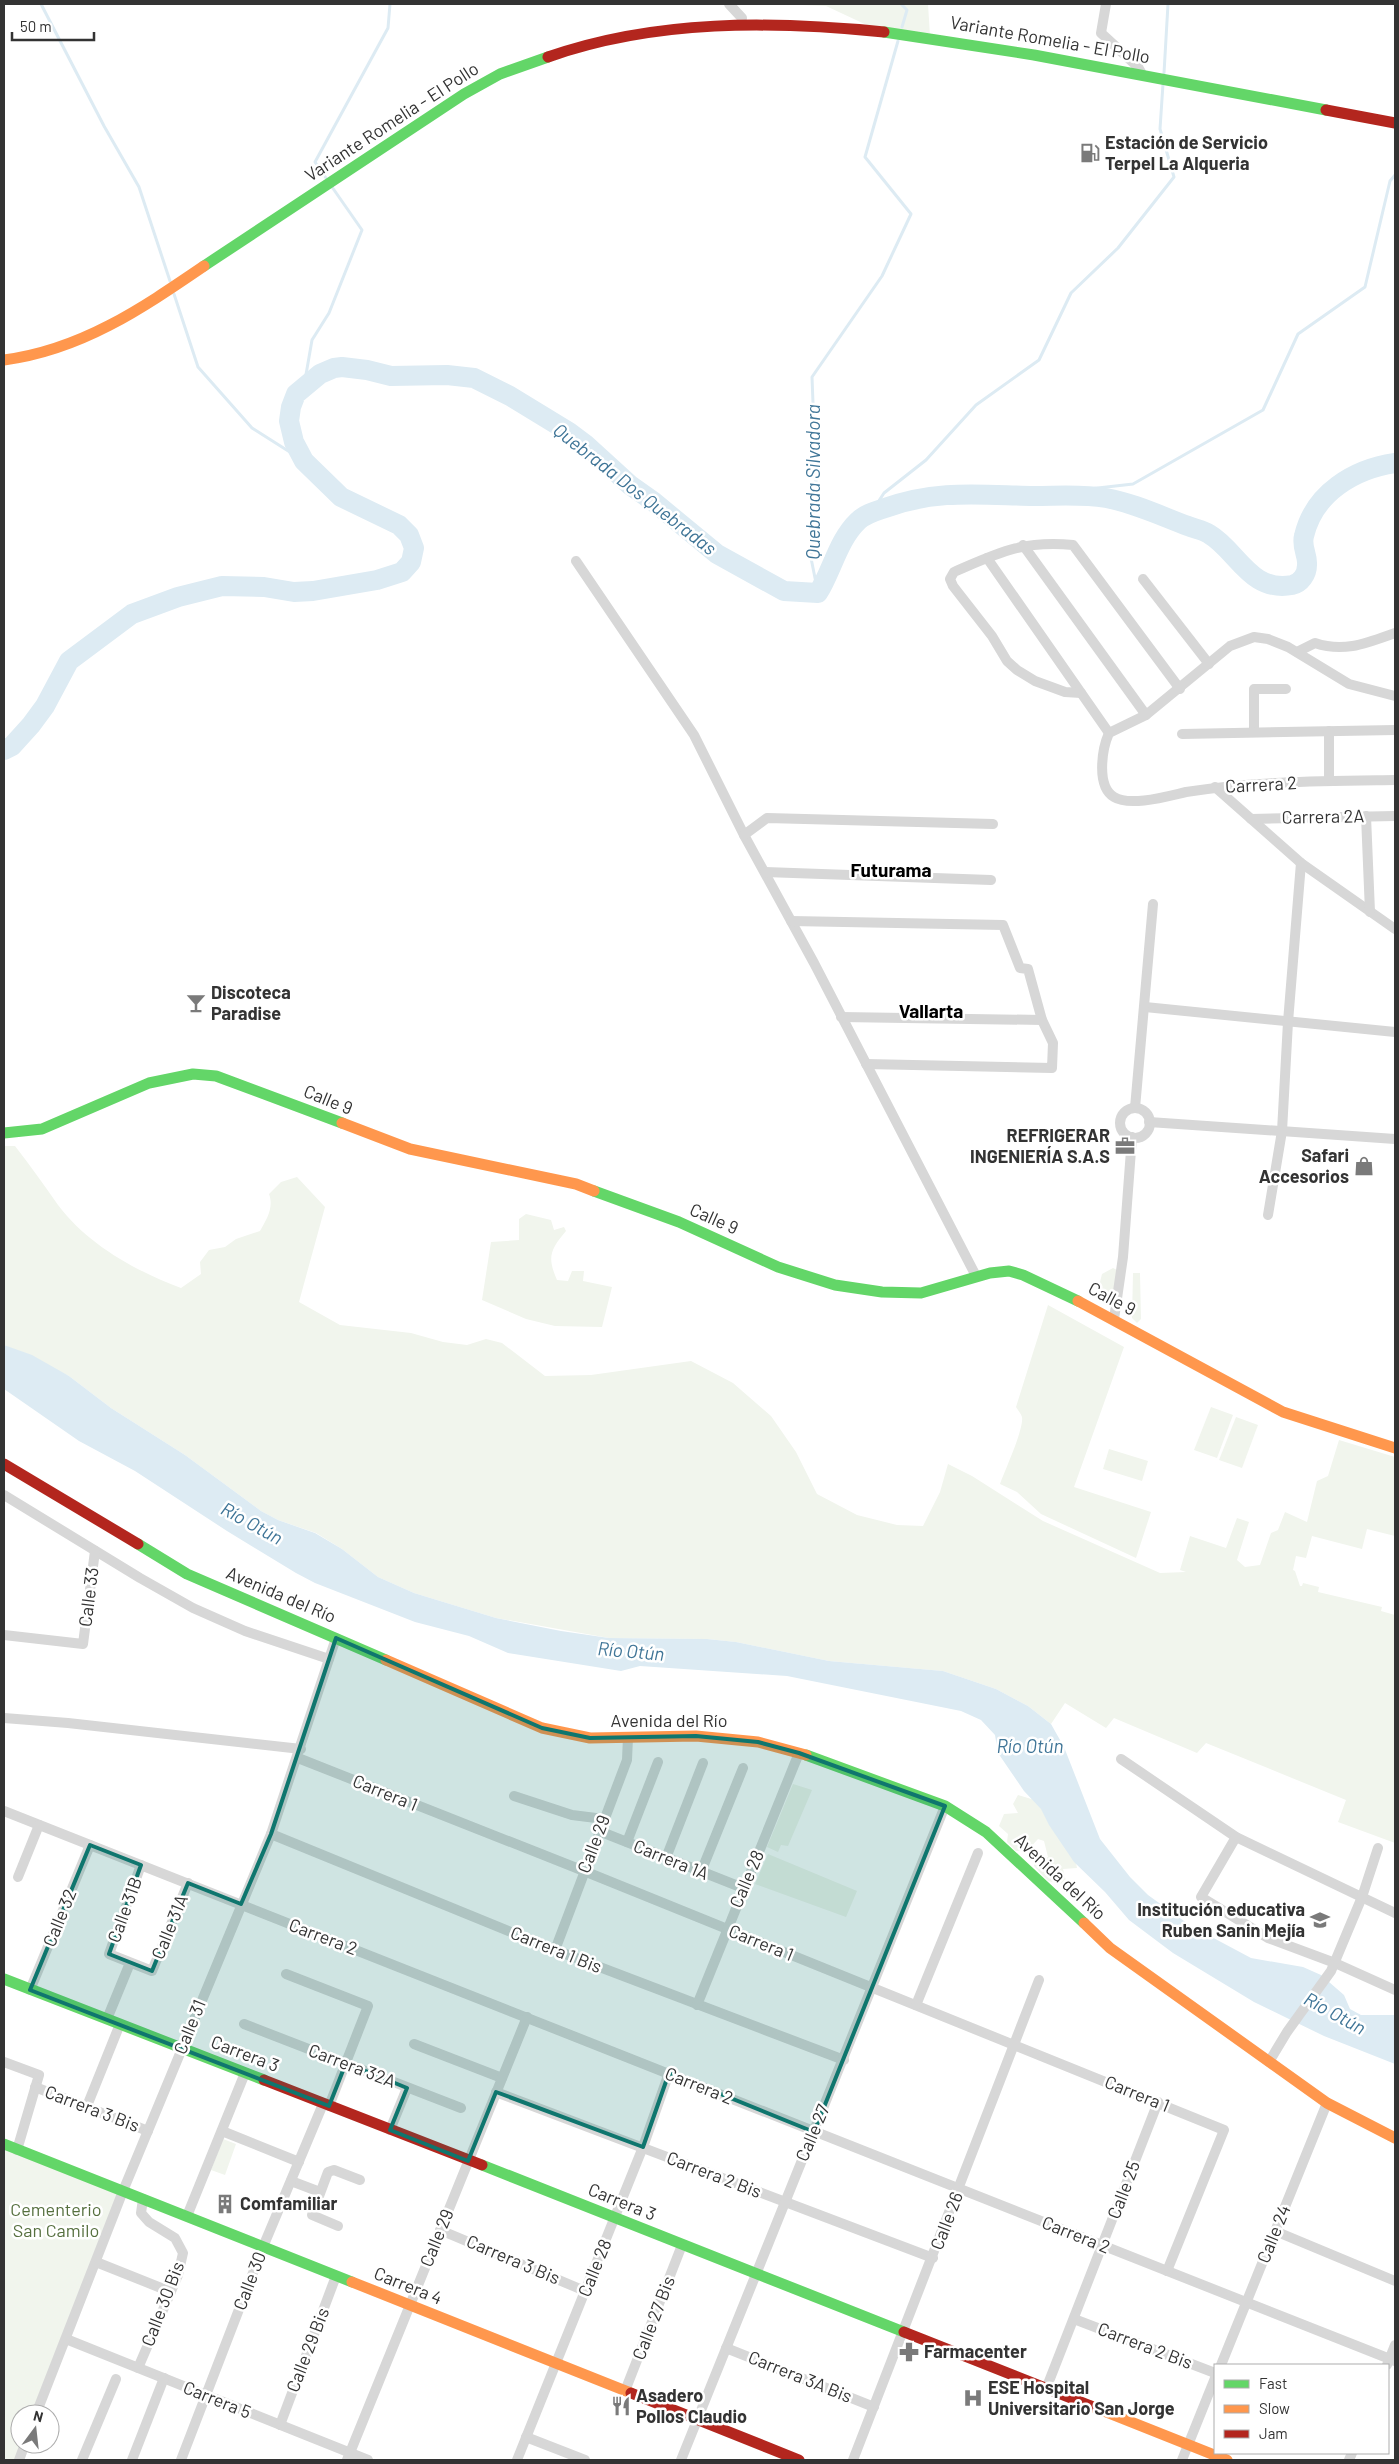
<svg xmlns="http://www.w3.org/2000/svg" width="1399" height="2464" font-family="Barlow,sans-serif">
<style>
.green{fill:#f1f5ed}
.water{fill:#ddebf3}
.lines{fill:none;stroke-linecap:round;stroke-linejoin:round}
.stream{stroke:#ddebf3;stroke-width:3}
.river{stroke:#ddebf3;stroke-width:20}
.street{stroke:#d7d7d7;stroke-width:10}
.fast{stroke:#63d668;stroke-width:11}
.slow{stroke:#ff974d;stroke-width:11}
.jam{stroke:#b3261e;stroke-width:11}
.marked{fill:#0f766e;fill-opacity:0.2;stroke:#0f766e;stroke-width:4;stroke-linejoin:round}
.labels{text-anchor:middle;stroke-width:5;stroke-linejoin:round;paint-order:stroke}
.street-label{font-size:18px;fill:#333;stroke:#fff}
.poi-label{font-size:18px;font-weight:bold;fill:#333;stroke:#fff;text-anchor:start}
.park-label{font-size:18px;fill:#56703f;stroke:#fff}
.water-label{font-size:19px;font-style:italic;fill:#3f7597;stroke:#fff}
.neighbourhood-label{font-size:19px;font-weight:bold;fill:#000;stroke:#fff}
</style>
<rect width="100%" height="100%" fill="#fff"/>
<g class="green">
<path d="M777,4H928L930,36L871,27L826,6Z"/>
<path d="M4,1146H15C30,1165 44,1185 58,1205C88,1245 136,1271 181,1288L201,1274L200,1262L209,1250L225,1247L236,1239L260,1231C267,1219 274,1207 269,1194L281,1182L297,1177L325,1207L299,1302L340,1325L411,1333L443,1342L467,1345L486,1339L502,1343L545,1376L591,1375L691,1361L733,1383L771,1416L796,1452L817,1494L857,1515L897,1525L923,1526L940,1492L948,1464L972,1476L1043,1521L1160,1573L1186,1572L1180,1570L1190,1536L1226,1548L1237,1518L1249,1522L1237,1560L1245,1567L1260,1565L1271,1533L1278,1530L1285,1512L1307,1522L1317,1481L1328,1476L1339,1440L1395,1457V1536L1367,1529L1362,1549L1312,1536L1306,1558L1296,1556L1293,1570L1295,1571L1300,1586H1302L1303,1583L1319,1587L1318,1592L1382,1607L1381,1611L1395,1615V1843L1338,1822L1346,1800L1206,1743L1197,1753L1114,1718L1106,1728L1065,1703L1051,1724L1028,1706L996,1689L943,1671L829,1661L736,1642L707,1639L609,1638L496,1618L414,1593L378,1577L342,1549L316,1533L278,1520L261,1511L185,1455L111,1408L69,1376L4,1345Z"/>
<path d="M526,1214L551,1220L554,1230L564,1227L566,1231C550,1250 547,1257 557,1280L568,1281L572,1271H584L583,1281L612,1287L602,1327L555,1326L526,1319L482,1300L491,1242L519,1240V1219Z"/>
<path d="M1113,1268L1117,1270L1112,1300L1103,1304L1100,1282L1102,1274Z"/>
<path d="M1133,1273H1140L1141,1319L1137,1323L1132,1318Z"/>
<path d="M1048,1305L1124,1347L1074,1487L1151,1512L1136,1558L1041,1514L1017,1492L1000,1484C1005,1470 1024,1429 1022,1417C1021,1414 1018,1410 1016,1407Z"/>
<path d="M1211,1407L1233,1415L1217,1458L1194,1450Z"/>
<path d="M1236,1417L1258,1425L1242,1468L1219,1460Z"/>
<path d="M1109,1449L1148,1461L1142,1481L1103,1469Z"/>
<path d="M793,1784L812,1790L788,1846L781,1845L778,1852L767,1847Z"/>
<path d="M1018,1795L1038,1801L1076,1863L1077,1868L1063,1869L1066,1881L1063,1884L1048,1881L1034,1866V1861L1048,1857L1044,1841L1038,1839L1028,1850L1016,1851L1007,1842L1008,1834L999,1826L1004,1814L1018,1813L1013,1804Z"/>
<path d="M768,1854L857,1891L846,1917L755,1884Z"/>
<path d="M223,2139L236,2144L225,2175L211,2170Z"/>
<path d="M4,2144L123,2191L36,2414H20L19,2460H4Z"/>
</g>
<path class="water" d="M4,1345L32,1355L69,1376L111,1408L185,1455L261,1511L278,1520L315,1533L342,1549L378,1577L414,1593L496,1618L561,1631L609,1638L707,1639L736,1642L829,1661L943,1671L996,1689L1028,1706L1051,1724L1064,1747L1100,1839L1130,1877L1148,1895L1191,1926L1251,1958L1303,1967L1321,1975L1344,1995L1350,2009L1361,2015H1394L1395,2064L1324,2036L1254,2002L1173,1953L1129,1920L1105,1892L1074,1862L1049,1825L1041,1809L1024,1791L998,1753L995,1735L981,1720L961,1711L787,1676L640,1666L621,1671L508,1653L469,1636L415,1622L315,1583L296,1573L227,1531L135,1471L79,1441L4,1389Z"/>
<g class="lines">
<g class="stream">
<path d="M41,4L104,126L139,187L170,281"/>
<path d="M901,4L907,10L902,27"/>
<path d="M1164,73L1168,4"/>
<path d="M326,178L315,162L388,28L390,4"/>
<path d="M174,294L198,367L252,428L304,461"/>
<path d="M304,386L312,340L329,313L362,230L332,187"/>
<path d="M1079,496L1089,489L1133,484L1263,410L1298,334L1365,287L1390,181L1395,175"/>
<path d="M871,513L884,493L926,460L976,405L1039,360L1071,293L1118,248L1174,177L1160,129L1163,84"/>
<path d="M818,593L811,558L816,482L812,377L882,276L911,214L865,157L898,41"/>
</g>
<path class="river" d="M4,750L12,746L31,725L45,706L69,661L132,614L178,597L222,586L264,587L294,592L313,591L377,580L402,572L411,562L414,548L409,535L399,525L341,497L304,461L294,442L289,421L291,407L296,394L320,374L334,368L342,367L367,370L391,376L447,375L474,378L510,396L569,432L585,444L630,485L654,502L717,554L784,591L818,593C832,571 838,540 858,521C865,514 876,511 885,508C937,489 981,495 1034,496C1058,496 1082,494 1106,498C1134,503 1161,516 1188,526C1195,529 1203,530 1209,534C1237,550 1250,593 1292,585C1301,583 1307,574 1307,565C1308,555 1301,547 1304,536C1314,493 1354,469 1395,463"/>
<g class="street">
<path d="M729,4L742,18"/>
<path d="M1106,4L1101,33L1138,67L1142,74"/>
<path d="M1023,545L1146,715"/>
<path d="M987,558L1109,733"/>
<path d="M576,561L694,735L744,835L814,963L976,1276"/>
<path d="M1143,579L1209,664"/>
<path d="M1297,652L1315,643C1344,653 1367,643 1395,633"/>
<path d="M1081,693L1065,692L1035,681L1017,670L1007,661L992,636L953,586L950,579L954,572C998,553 1023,540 1073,545L1180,689"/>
<path d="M1395,696L1349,684L1288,647L1268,639L1254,637L1230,646L1146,715L1109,733C1102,749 1096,786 1114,797C1130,807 1168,796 1186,792C1254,781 1326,781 1395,780"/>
<path d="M1254,732V689H1286"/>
<path d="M1182,734L1395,730"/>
<path d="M1329,781V731"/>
<path d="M1215,787L1301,863L1395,929"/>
<path d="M1366,816L1370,912"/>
<path d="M1251,819L1395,816"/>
<path d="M744,835L767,818L993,824"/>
<path d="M765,872L991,880"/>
<path d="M791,921L1003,925L1020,968L1028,969L1042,1020L1053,1043L1052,1068L866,1064"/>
<path d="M1145,1007L1395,1032"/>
<path d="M841,1017L1042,1020"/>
<path d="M1135,1108L1153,904"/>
<circle cx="1135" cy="1123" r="15"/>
<path d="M1149,1122L1395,1139"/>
<path d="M1268,1215L1282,1131L1288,1022L1301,863"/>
<path d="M1114,1319L1123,1257L1132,1137"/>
<path d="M4,1495L140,1578L193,1608L245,1631L329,1659"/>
<path d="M4,1635L83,1644L95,1551"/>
<path d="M4,1718L68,1723L301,1749"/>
<path d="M298,1758L584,1871L1224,2130L1167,2271"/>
<path d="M1121,1759L1236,1837L1395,1913"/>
<path d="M514,1796L572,1815L604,1819"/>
<path d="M4,1811L1395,2361"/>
<path d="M599,1831L743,1888"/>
<path d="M271,1834L555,1950L844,2060"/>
<path d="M1236,1837L1201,1897L1268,1938L1335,1963L1395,1990"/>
<path d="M627,1842L658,1762"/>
<path d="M666,1858L703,1763"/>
<path d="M141,1865L109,1954L152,1971L188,1883"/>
<path d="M701,1872L743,1768"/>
<path d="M18,1877L39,1825"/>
<path d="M555,1950L627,1760L628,1737"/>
<path d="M286,1974L368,2006L329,2106"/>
<path d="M30,1990L90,1845"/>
<path d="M697,2005L799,1753"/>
<path d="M916,2005L978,1853"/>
<path d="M107,2019L130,1963"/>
<path d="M244,2024L461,2108"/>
<path d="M414,2044L502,2078"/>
<path d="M4,2062L39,2075L17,2150"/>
<path d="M1269,2062L1287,2032L1331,1971L1362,1897L1378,1848"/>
<path d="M35,2087L148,2131"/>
<path d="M496,2092L933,2258"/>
<path d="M87,2106L120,2024"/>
<path d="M390,2130L407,2088"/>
<path d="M222,2131L299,2162"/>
<path d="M291,2181L320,2192"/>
<path d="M187,2216L245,2073"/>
<path d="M338,2226L312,2215L328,2172L334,2170L360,2180"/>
<path d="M440,2230L585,2291"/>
<path d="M1275,2231L1395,2281"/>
<path d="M96,2262L171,2292"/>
<path d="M1074,2319L1215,2373"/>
<path d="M66,2339L368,2460"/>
<path d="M726,2348L874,2407"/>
<path d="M1221,2365L1327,2103"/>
<path d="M1387,2365L1395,2345"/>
<path d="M138,2368L178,2275L183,2253L175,2238L149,2222L141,2213L143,2199"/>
<path d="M1046,2389L1158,2102"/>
<path d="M625,2391L682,2245"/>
<path d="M36,2414L123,2191L271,1834L336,1638"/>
<path d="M280,2425L336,2276"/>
<path d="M526,2437L585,2460"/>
<path d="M19,2460L25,2444"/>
<path d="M82,2460L116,2379"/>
<path d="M132,2460L164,2378"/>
<path d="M181,2460L263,2247L323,2104"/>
<path d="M347,2460L527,2017"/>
<path d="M517,2460L643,2147L669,2073"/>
<path d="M681,2460L945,1806"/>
<path d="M853,2460L1039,1980"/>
<path d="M1182,2460L1215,2378"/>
<path d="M1349,2460L1352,2453"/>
</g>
<g class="fast">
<path d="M884,32L1034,55L1326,110"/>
<path d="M204,266L464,94L500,74L548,57"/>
<path d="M4,1133L42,1129L149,1083L193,1074L216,1076L342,1123"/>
<path d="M594,1191L679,1222L778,1267L835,1285L882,1292L921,1293L990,1273L1009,1271L1023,1275L1078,1301"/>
<path d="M138,1544L187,1574L386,1660"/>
<path d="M806,1755L945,1806L986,1832L1084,1923"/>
<path d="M4,1979L264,2080"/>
<path d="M4,2144L352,2282"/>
<path d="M482,2165L904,2332"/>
</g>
<g class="slow">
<path d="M4,360C81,350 141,309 204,266"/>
<path d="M342,1123L410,1149L576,1184L594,1191"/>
<path d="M1078,1301L1283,1412L1395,1448"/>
<path d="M386,1660L542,1728L590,1738L696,1736L758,1742L806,1755"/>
<path d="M1084,1923L1110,1948L1327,2103L1395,2138"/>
<path d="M352,2282L631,2393"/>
<path d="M1091,2406L1227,2460"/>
</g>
<g class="jam">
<path d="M548,57C656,19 772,21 884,32"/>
<path d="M1326,110L1395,123"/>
<path d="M4,1464L138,1544"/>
<path d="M264,2080L482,2165"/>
<path d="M904,2332L1091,2406"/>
<path d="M631,2393L799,2460"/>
</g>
</g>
<path class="marked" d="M336,1638L542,1728L590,1738L696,1736L758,1742L799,1753L945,1806L814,2132L669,2073L643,2147L496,2092L468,2161L390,2130L407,2088L346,2063L329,2106L30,1990L90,1845L141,1865L109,1954L152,1971L188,1883L241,1904L271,1834Z"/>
<defs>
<symbol id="fuel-bare" viewBox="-9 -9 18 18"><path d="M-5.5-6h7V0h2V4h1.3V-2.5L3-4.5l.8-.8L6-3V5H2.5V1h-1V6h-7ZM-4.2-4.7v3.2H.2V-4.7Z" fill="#7a7a7a" stroke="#fff" stroke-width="2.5" paint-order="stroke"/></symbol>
<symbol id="bar-bare" viewBox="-9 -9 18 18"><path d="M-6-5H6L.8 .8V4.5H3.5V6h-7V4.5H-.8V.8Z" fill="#7a7a7a" stroke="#fff" stroke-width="2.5" paint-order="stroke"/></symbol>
<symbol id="office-bare" viewBox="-9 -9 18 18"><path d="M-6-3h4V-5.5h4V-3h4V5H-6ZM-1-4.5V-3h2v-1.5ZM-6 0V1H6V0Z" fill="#7a7a7a" stroke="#fff" stroke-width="2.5" paint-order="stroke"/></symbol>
<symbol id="shop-bare" viewBox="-9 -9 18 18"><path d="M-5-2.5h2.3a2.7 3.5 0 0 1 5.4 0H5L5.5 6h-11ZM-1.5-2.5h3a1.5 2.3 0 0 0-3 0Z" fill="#7a7a7a" stroke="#fff" stroke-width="2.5" paint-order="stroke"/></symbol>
<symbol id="school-bare" viewBox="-9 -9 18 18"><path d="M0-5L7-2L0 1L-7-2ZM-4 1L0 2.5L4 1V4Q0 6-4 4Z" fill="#7a7a7a" stroke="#fff" stroke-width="2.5" paint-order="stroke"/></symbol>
<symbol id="building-bare" viewBox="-9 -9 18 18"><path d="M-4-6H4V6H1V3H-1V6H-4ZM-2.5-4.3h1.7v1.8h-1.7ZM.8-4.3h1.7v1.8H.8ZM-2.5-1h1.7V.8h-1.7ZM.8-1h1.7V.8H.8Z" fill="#7a7a7a" stroke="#fff" stroke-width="2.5" paint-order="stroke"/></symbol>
<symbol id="pharmacy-bare" viewBox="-9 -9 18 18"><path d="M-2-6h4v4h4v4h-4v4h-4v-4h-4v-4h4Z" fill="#7a7a7a" stroke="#fff" stroke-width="2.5" paint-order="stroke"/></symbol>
<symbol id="hospital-bare" viewBox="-9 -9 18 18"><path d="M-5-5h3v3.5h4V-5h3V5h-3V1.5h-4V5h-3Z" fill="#7a7a7a" stroke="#fff" stroke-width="2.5" paint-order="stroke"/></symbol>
<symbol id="restaurant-bare" viewBox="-9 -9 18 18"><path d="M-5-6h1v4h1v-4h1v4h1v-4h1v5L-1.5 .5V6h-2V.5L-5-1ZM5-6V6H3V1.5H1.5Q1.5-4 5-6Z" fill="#7a7a7a" stroke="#fff" stroke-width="2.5" paint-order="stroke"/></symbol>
</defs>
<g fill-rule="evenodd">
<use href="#fuel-bare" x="1076" y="139" width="28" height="28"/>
<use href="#bar-bare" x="182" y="989" width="28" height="28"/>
<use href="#office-bare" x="1111" y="1132" width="28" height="28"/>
<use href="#shop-bare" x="1350" y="1152" width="28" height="28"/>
<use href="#school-bare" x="1306" y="1906" width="28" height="28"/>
<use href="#building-bare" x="211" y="2190" width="28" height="28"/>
<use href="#pharmacy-bare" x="895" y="2338" width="28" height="28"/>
<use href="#hospital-bare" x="959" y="2384" width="28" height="28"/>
<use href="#restaurant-bare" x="607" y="2392" width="28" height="28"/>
</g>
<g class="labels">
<g class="street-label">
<text transform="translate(1050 40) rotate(10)" y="6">Variante Romelia - El Pollo</text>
<text transform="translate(392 122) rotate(-33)" y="6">Variante Romelia - El Pollo</text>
<text transform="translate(1261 785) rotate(-3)" y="6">Carrera 2</text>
<text transform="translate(1323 817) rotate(-1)" y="6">Carrera 2A</text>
<text transform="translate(328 1100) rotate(22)" y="6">Calle 9</text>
<text transform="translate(714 1219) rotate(24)" y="6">Calle 9</text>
<text transform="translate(1112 1299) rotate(28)" y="6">Calle 9</text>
<text transform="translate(281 1595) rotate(23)" y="6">Avenida del Río</text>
<text transform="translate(89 1597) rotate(-83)" y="6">Calle 33</text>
<text x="669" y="1727">Avenida del Río</text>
<text transform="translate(385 1793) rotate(22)" y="6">Carrera 1</text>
<text transform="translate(594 1844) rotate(-69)" y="6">Calle 29</text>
<text transform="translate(671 1860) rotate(22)" y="6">Carrera 1A</text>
<text transform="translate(1060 1877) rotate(43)" y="6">Avenida del Río</text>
<text transform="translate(747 1879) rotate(-67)" y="6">Calle 28</text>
<text transform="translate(125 1910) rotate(-70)" y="6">Calle 31B</text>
<text transform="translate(60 1918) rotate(-68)" y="6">Calle 32</text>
<text transform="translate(170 1927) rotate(-68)" y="6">Calle 31A</text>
<text transform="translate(323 1937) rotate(21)" y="6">Carrera 2</text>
<text transform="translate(761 1943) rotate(22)" y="6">Carrera 1</text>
<text transform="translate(556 1950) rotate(22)" y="6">Carrera 1 Bis</text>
<text transform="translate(190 2027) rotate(-68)" y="6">Calle 31</text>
<text transform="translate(245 2054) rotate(21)" y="6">Carrera 3</text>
<text transform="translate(352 2066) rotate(21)" y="6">Carrera 32A</text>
<text transform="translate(699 2086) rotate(22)" y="6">Carrera 2</text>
<text transform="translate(1137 2094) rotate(22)" y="6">Carrera 1</text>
<text transform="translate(92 2109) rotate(21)" y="6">Carrera 3 Bis</text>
<text transform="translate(813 2133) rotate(-67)" y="6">Calle 27</text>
<text transform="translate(714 2175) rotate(21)" y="6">Carrera 2 Bis</text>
<text transform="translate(1124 2190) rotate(-69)" y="6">Calle 25</text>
<text transform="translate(622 2202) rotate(22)" y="6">Carrera 3</text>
<text transform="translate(947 2221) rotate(-69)" y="6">Calle 26</text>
<text transform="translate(1274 2234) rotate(-68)" y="6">Calle 24</text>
<text transform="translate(1076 2235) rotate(22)" y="6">Carrera 2</text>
<text transform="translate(437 2238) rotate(-68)" y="6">Calle 29</text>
<text transform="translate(513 2260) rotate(23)" y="6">Carrera 3 Bis</text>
<text transform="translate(595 2268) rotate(-68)" y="6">Calle 28</text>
<text transform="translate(250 2281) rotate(-69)" y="6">Calle 30</text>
<text transform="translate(408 2286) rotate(22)" y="6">Carrera 4</text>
<text transform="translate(163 2304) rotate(-69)" y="6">Calle 30 Bis</text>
<text transform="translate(654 2318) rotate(-69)" y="6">Calle 27 Bis</text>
<text transform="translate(1145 2346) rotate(21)" y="6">Carrera 2 Bis</text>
<text transform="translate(308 2350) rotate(-69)" y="6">Calle 29 Bis</text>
<text transform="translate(800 2377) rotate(22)" y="6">Carrera 3A Bis</text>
<text transform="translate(217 2400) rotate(22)" y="6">Carrera 5</text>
</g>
<g class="poi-label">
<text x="1105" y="149">Estación de Servicio<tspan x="1105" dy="21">Terpel La Alqueria</tspan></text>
<text x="211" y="999">Discoteca<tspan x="211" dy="21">Paradise</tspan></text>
<text x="1110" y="1142" text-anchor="end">REFRIGERAR<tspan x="1110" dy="21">INGENIERÍA S.A.S</tspan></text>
<text x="1349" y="1162" text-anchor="end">Safari<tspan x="1349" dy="21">Accesorios</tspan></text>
<text x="1305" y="1916" text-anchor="end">Institución educativa<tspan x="1305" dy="21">Ruben Sanin Mejía</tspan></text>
<text x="240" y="2210">Comfamiliar</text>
<text x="924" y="2358">Farmacenter</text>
<text x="988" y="2394">ESE Hospital<tspan x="988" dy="21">Universitario San Jorge</tspan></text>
<text x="636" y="2402">Asadero<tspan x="636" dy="21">Pollos Claudio</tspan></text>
</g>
<g class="park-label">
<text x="56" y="2216">Cementerio<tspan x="56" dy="21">San Camilo</tspan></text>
</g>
<g class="water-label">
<text transform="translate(813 482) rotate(-90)" y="7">Quebrada Silvadora</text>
<text transform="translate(635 489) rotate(38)" y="7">Quebrada Dos Quebradas</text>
<text transform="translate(252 1523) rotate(29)" y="7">Río Otún</text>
<text transform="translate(631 1651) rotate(5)" y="7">Río Otún</text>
<text x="1030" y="1753">Río Otún</text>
<text transform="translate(1335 2013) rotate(29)" y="7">Río Otún</text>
</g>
<g class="neighbourhood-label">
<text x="891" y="877">Futurama</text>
<text x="931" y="1018">Vallarta</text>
</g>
</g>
<rect width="1399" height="2464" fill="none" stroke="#333333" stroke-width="10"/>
<rect x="1214" y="2364" width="175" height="90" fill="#ffffff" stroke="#adadad"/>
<rect x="1224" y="2380" width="25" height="8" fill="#63d668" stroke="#adadad"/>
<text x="1259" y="2389" font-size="15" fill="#333333">Fast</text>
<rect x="1224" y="2405" width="25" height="8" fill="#ff974d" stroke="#adadad"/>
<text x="1259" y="2414" font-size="15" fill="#333333">Slow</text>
<rect x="1224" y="2430" width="25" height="8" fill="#b3261e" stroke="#adadad"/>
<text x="1259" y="2439" font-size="15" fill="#333333">Jam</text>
<g transform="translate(35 2429) rotate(15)"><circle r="24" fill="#ffffff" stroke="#adadad"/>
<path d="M0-4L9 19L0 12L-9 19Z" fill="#7a7a7a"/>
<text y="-8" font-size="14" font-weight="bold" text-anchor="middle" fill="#333333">N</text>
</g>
<path d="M12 32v8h82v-8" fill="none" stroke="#333333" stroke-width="2.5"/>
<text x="20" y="32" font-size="15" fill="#333333" stroke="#ffffff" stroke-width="4" paint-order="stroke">50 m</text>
</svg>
